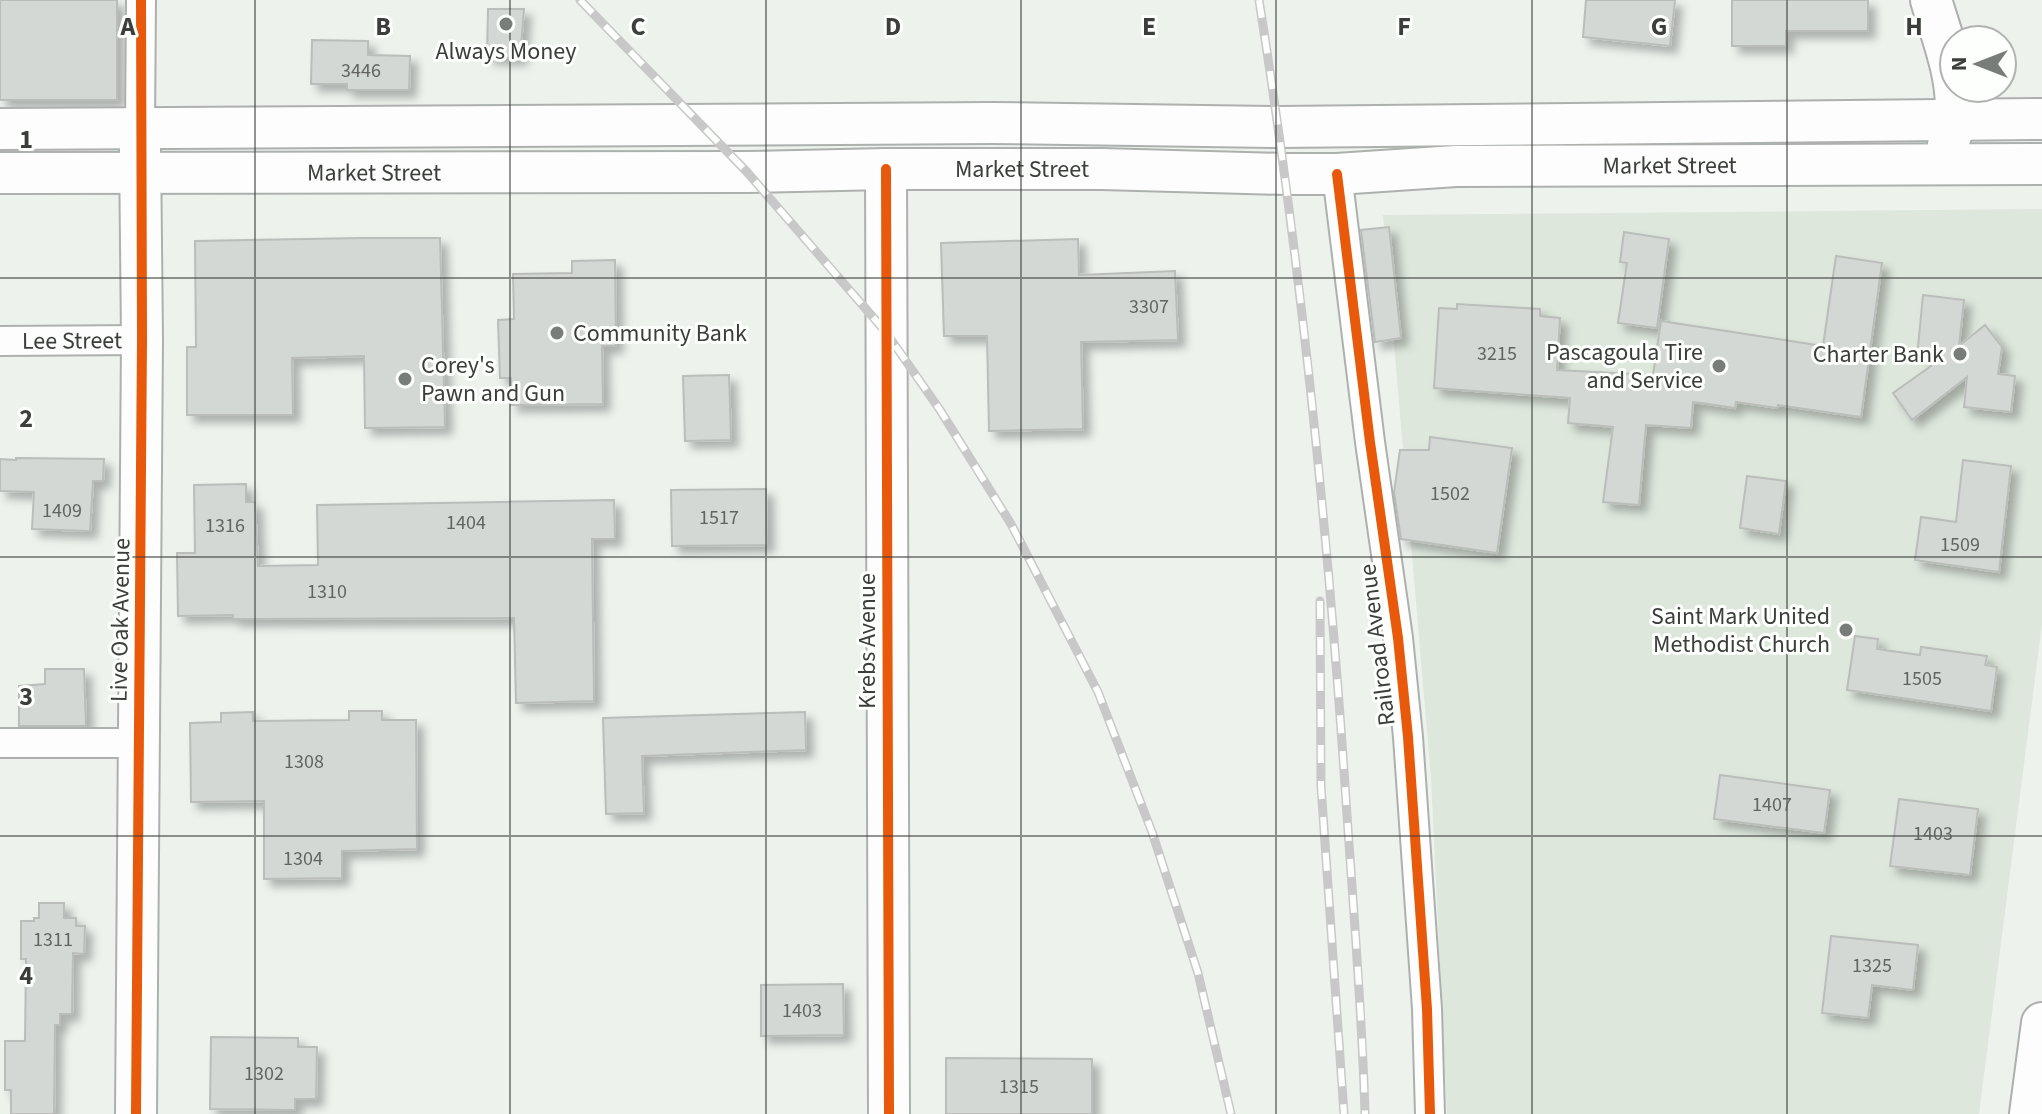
<svg xmlns="http://www.w3.org/2000/svg" width="2042" height="1114" font-family="'Source Sans 3',sans-serif">
<style>
.built{fill:#dde7dc}
.building{fill:#d4d8d4;stroke:#babdba;stroke-width:2;filter:url(#shadow)}
.lines{fill:none;stroke-linecap:round;stroke-linejoin:round}
.street-casing{stroke:#adb1ad;stroke-width:32}
.secondary-casing{stroke:#adb1ad;stroke-width:44}
.street{stroke:#fcfdfc;stroke-width:28}
.secondary{stroke:#fcfdfc;stroke-width:40}
.rail-casing{stroke:#c7c8c7;stroke-width:9}
.rail{stroke:#fdfffd;stroke-width:6;stroke-dasharray:18;stroke-linecap:butt}
.cycleway-casing{stroke:#fdfffd;stroke-width:15}
.cycleway{stroke:#e8590c;stroke-width:10}
.grid{fill:none;stroke:#3b3e3a;stroke-width:2;stroke-opacity:0.55}
.poi-dot{fill:#797d79;stroke:#fdfffd;stroke-width:3}
.labels{text-anchor:middle;stroke-width:6;stroke-linejoin:round;paint-order:stroke}
.number-label{font-size:20px;fill:#616460}
.poi-label{font-size:24px;fill:#3b3e3a;stroke:#fdfffd;text-anchor:end}
.street-label{font-size:24px;fill:#3b3e3a;stroke:#fdfffd}
.grid-label{font-size:26px;text-anchor:middle;font-weight:bold;fill:#3b3e3a;stroke:#fdfffd;stroke-width:6;stroke-linejoin:round;paint-order:stroke}
</style>
<defs>
<filter id="shadow"><feDropShadow dx="7" dy="7" stdDeviation="4" flood-color="#0004"/></filter>
</defs>
<rect width="100%" height="100%" fill="#edf2ed"/>
<path class="built" d="M2042,209V624L1979,1114H1447L1431,778L1383,215Z"/>
<g class="building">
<rect x="0" y="0" width="117" height="100"/>
<path d="M1586,0H1675L1670,46L1583,37Z"/>
<path d="M1732,0H1868V31H1786V46H1732Z"/>
<path d="M488,9H524L520,58L487,57Z"/>
<path d="M312,40L368,41V55L410,56L409,90H347V84H311Z"/>
<path d="M1389,227L1401,338L1375,342L1361,230Z"/>
<path d="M1624,232L1669,239L1657,328L1618,323L1627,263L1620,262Z"/>
<path d="M363,238H440L445,427L365,428L364,356L292,358L293,415H187V347H196L195,241Z"/>
<path d="M1078,239L1079,275L1175,271L1178,340L1081,342L1083,429L989,431L987,336H944L941,243Z"/>
<path d="M1836,256L1882,263L1861,417L1778,405L1777,408L1736,402L1735,408L1693,402L1691,428L1646,425L1639,505L1603,502L1613,427L1568,423L1570,398L1434,388L1439,308L1457,309V304L1540,309V316L1560,318L1557,370L1653,375L1661,321L1823,346Z"/>
<path d="M615,260L616,346H602L603,404L511,405V378H500L498,320L514,319L513,274L572,273V261Z"/>
<path d="M1923,295L1964,300L1959,346L1985,325L2002,347L1998,374L2015,376L2011,412L1964,407L1967,377L1912,420L1893,393L1931,366L1918,347Z"/>
<path d="M729,375L731,440L685,441L683,376Z"/>
<path d="M1430,437L1512,448L1497,553L1401,539L1394,492L1400,450H1429Z"/>
<path d="M16,458L104,459L103,481H93L90,531L32,529L34,492L0,491V459L16,460Z"/>
<path d="M1963,460L2011,466L1999,572L1915,560L1921,517L1956,522Z"/>
<path d="M1747,476L1786,481L1779,534L1740,528Z"/>
<path d="M246,484V502H255L258,566L318,565L317,505L614,500L615,539H592L594,701L516,703L514,618L233,619V615L178,616L177,553H195L194,485Z"/>
<path d="M766,489L767,545L672,546L671,490Z"/>
<path d="M1855,636L1878,639L1877,649L1920,655L1921,647L1987,656L1985,665L1997,667L1991,711L1847,690Z"/>
<path d="M45,669H84L86,726H19V686L45,684Z"/>
<path d="M349,711H382V720H416L417,849L342,851V878L264,879V801L191,802L190,723L221,722V713L253,712V721L349,720Z"/>
<path d="M805,712L806,750L642,756L644,813L606,814L603,718Z"/>
<path d="M1720,775L1830,790L1824,833L1714,819Z"/>
<path d="M1899,799L1978,809L1970,875L1890,866Z"/>
<path d="M39,903H64V918H76V926H85L84,954L73,953L72,1014H60V1025H55L54,1114H11V1090H5V1041H25L26,959H21V921H34V918H39Z"/>
<path d="M1831,936L1918,945L1913,990L1872,985L1868,1018L1822,1013Z"/>
<path d="M843,984L844,1035L761,1036V985Z"/>
<path d="M211,1037L298,1038V1047H317L316,1099H295V1110L210,1109Z"/>
<path d="M946,1058L1092,1059V1114H946Z"/>
</g>
<g class="lines">
<defs>
<g id="street">
<path d="M140,127L141,0"/>
<path d="M1337,174L1370,442L1398,638L1408,737L1427,1009L1430,1114"/>
<path id="s1" d="M0,341L142,340"/>
<path d="M0,743H139"/>
</g>
<g id="secondary">
<path d="M1931,0C1942,37 1960,81 1955,120C1954,129 1950,137 1948,145"/>
<path d="M0,129L992,123L1279,127L2042,119"/>
<path d="M886,169L889,1114"/>
<path id="s2" d="M0,173L747,172L886,169H1102L1285,174H1337L1456,166L2042,164"/>
<path d="M136,1114L142,340L140,147"/>
<path d="M2030,1114L2042,1023"/>
</g>
</defs>
<use href="#street" class="street-casing"/>
<use href="#secondary" class="secondary-casing"/>
<use href="#street" class="street"/>
<use href="#secondary" class="secondary"/>
<defs>
<g id="rail">
<path d="M580,0L747,172L885,331L940,410L1011,524L1098,692L1152,832L1198,973L1231,1114"/>
<path d="M1259,0C1301,265 1328,532 1346,800C1353,905 1362,1009 1365,1114"/>
<path d="M1320,601L1321,786L1344,1114"/>
</g>
</defs>
<use href="#rail" class="rail-casing"/>
<use href="#rail" class="rail"/>
<defs>
<g id="cycleway">
<path d="M886,169L889,1114"/>
<path d="M1337,174L1370,442L1398,638L1408,737L1427,1009L1430,1114"/>
<path d="M136,1114L142,340L141,0"/>
</g>
</defs>
<use href="#cycleway" class="cycleway-casing"/>
<use href="#cycleway" class="cycleway"/>
</g>
<path class="grid" d="M255,0V1114M510,0V1114M766,0V1114M1021,0V1114M1276,0V1114M1532,0V1114M1787,0V1114M0,278H2042M0,557H2042M0,836H2042"/>
<g class="poi-dot">
<circle cx="506" cy="24" r="8"/>
<circle cx="557" cy="333" r="8"/>
<circle cx="1960" cy="354" r="8"/>
<circle cx="1719" cy="366" r="8"/>
<circle cx="405" cy="379" r="8"/>
<circle cx="1846" cy="630" r="8"/>
</g>
<g class="labels">
<g class="number-label">
<text x="361" y="77">3446</text>
<text x="1149" y="313">3307</text>
<text x="1497" y="360">3215</text>
<text x="1450" y="500">1502</text>
<text x="62" y="517">1409</text>
<text x="719" y="524">1517</text>
<text x="466" y="529">1404</text>
<text x="225" y="532">1316</text>
<text x="1960" y="551">1509</text>
<text x="327" y="598">1310</text>
<text x="1922" y="685">1505</text>
<text x="304" y="768">1308</text>
<text x="1772" y="811">1407</text>
<text x="1933" y="840">1403</text>
<text x="303" y="865">1304</text>
<text x="53" y="946">1311</text>
<text x="1872" y="972">1325</text>
<text x="802" y="1017">1403</text>
<text x="264" y="1080">1302</text>
<text x="1019" y="1093">1315</text>
</g>
<g class="poi-label">
<text x="506" y="59" text-anchor="middle">Always Money</text>
<text x="573" y="341" text-anchor="start">Community Bank</text>
<text x="1703" y="360">Pascagoula Tire<tspan x="1703" dy="28">and Service</tspan></text>
<text x="1944" y="362">Charter Bank</text>
<text x="421" y="373" text-anchor="start">Corey's<tspan x="421" dy="28">Pawn and Gun</tspan></text>
<text x="1830" y="624">Saint Mark United<tspan x="1830" dy="28">Methodist Church</tspan></text>
</g>
<g class="street-label">
<text dy="8" stroke="none"><textPath href="#s2" startOffset="1670">Market Street</textPath></text>
<text dy="8" stroke="none"><textPath href="#s2" startOffset="1022">Market Street</textPath></text>
<text dy="8" stroke="none"><textPath href="#s2" startOffset="374">Market Street</textPath></text>
<text dy="8" stroke="none"><textPath href="#s1" startOffset="72">Lee Street</textPath></text>
<text transform="translate(120 620) rotate(-89)" y="8">Live Oak Avenue</text>
<text transform="translate(867 641) rotate(-90)" y="8">Krebs Avenue</text>
<text transform="translate(1377 645) rotate(-97)" y="8">Railroad Avenue</text>
</g>
</g>
<g class="grid-label">
<text x="128" y="35">A</text>
<text x="383" y="35">B</text>
<text x="638" y="35">C</text>
<text x="893" y="35">D</text>
<text x="1149" y="35">E</text>
<text x="1404" y="35">F</text>
<text x="1659" y="35">G</text>
<text x="1914" y="35">H</text>
<text x="26" y="148">1</text>
<text x="26" y="427">2</text>
<text x="26" y="705">3</text>
<text x="26" y="984">4</text>
</g>
<g transform="translate(1978 64) rotate(270)"><circle r="38" fill="#fdfffd" stroke="#afb2af" stroke-width="2"/>
<path d="M0-6L14 30L0 20L-14 30Z" fill="#797d79"/>
<text y="-12" font-size="22" font-weight="bold" text-anchor="middle" fill="#3b3e3a">N</text>
</g>
</svg>
